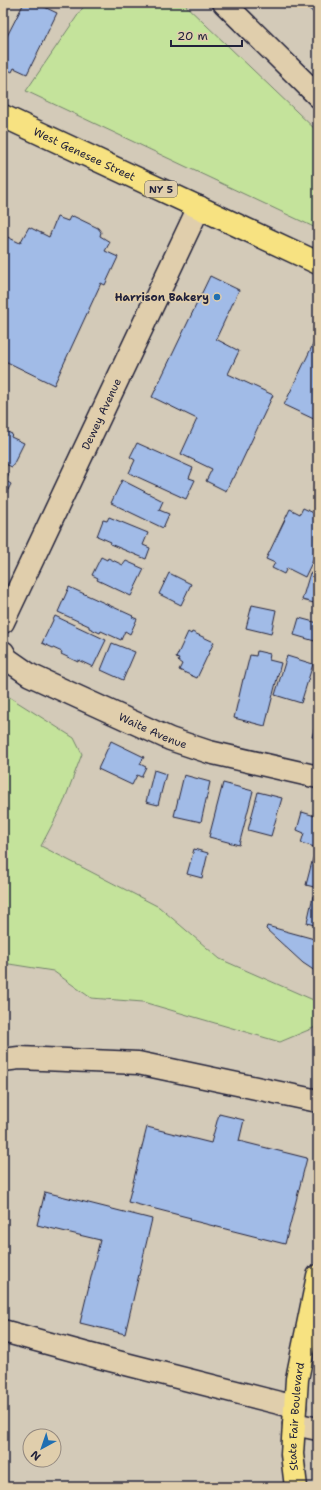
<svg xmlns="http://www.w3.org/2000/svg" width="321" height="1490" font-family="'Shantell Sans',sans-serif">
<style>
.green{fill:#c4e39b;stroke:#73826b}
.building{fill:#a1bbe7;stroke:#22223b}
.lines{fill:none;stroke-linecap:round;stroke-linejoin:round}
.minor-casing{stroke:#22223b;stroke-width:25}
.major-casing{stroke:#22223b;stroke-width:25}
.minor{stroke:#e0ceac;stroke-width:22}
.major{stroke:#f7e281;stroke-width:22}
.poi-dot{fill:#1f6fb2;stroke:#e0ceac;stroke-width:1.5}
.labels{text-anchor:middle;stroke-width:3.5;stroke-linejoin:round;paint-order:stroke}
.shield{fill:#e0ceac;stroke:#5b565d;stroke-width:1}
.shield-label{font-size:10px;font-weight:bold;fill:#22223b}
.street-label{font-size:11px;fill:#22223b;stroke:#e0ceac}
.poi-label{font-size:11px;font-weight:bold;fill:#22223b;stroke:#e0ceac;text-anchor:end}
</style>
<rect width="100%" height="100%" fill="#d3cab8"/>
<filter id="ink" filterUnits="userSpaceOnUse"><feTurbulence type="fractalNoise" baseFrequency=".025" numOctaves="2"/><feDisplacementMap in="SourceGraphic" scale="8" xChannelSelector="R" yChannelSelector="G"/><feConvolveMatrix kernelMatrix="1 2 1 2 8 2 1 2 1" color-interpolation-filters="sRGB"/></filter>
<g filter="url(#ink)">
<g class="green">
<path d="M86,3H183L318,132V229L26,91Z"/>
<path d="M3,693L74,738L82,754L63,804L41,846L159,907L220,959L318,1002V1026L280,1042L143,1002L91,998L53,971L3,963Z"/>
</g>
<g class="building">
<path d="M24,3H36L57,13L27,74L14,68L12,72L3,67V37L6,38Z"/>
<path d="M303,3H318V17Z"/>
<path d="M73,216L98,228L101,232L100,236L110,242L105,251L118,257L105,285L101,283L54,385L3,360V235L20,243L29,227L49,237L57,217L68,221L70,217Z"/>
<path d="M210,276L239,290L216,339L239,351L228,374L273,395L234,478H232L226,491L206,481L212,469L181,454L197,419L152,397Z"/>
<path d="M318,334V421L284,405Z"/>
<path d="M3,430L12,434L11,437L24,443L12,467L3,463Z"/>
<path d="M137,443L193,468L189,478L195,480L186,499L129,473L135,460L130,457Z"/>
<path d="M3,472L9,474L6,481L11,484L5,496H3Z"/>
<path d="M122,480L163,501L159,510L169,514L163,528L111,503Z"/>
<path d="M303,508L318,515V550L305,577L287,568L284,574L272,568L275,563L266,559L290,509L300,514Z"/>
<path d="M109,517L148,533L143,545L150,548L146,559L110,544L111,542L97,536L103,520L107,521Z"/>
<path d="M101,557L107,560L108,558L123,565L126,561L144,569L131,596L97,580L98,578L92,575Z"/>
<path d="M169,573L191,584L181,605L159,594Z"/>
<path d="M310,573L318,576V604L302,600Z"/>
<path d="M69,587L133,616L132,617L137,619L130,634L125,631L121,640L101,631L100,633L89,628V626L58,612Z"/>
<path d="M252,605L276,610L271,634L246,628Z"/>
<path d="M55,616L106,640L93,667L78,660V662L61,654L62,652L42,643Z"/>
<path d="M299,618L318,623V642L294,635Z"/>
<path d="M188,632L191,634L192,632L214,642L197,678L179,670L182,664L178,661L179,659L176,658Z"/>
<path d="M112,643L135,652L123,680L101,670Z"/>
<path d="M257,651L270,654L269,660L281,663L265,726L234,718L243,679H244L250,655L256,656Z"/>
<path d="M287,656L313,664L301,703L275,695Z"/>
<path d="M316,723H318V738L312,737Z"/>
<path d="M111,741L144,757L140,764L146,767L141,777L137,775L132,785L98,769Z"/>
<path d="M154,770L166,774L158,805L146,802Z"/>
<path d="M184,775L210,782L201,822L174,816Z"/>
<path d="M223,783L253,791L239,845L209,837Z"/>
<path d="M258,792L282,798L271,836L248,830Z"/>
<path d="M302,812L318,817V848L301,843L304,833L297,830Z"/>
<path d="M194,849L208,853L202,878L187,874Z"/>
<path d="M313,858L318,859V888L306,885Z"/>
<path d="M313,896L318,897V926L307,923Z"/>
<path d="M267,926L318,940V973L303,963L266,929Z"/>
<path d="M219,1114L244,1120L239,1141L307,1158L285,1244L190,1220L191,1218L128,1202L147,1127L211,1143Z"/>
<path d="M45,1192L152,1219L125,1334L80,1323L100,1240L37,1225Z"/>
</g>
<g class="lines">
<defs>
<g id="minor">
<path d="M224,3L318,96"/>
<path id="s1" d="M3,622L199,207"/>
<path id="s2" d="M3,652L7,659L30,675L170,739L209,752L318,777"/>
<path d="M3,1060L19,1058L138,1063L318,1101"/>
<path d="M3,1331L106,1359L295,1407"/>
<path d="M294,1424L318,1429"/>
</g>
<g id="major">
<path id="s3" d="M3,116L318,263"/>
<path id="s4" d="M296,1487L292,1454L297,1379L318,1276"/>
</g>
</defs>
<use href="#minor" class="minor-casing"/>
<use href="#major" class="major-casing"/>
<use href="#minor" class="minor"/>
<use href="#major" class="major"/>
</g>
</g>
<circle class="poi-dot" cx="217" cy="297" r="4"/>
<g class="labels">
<rect class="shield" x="145" y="181" width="32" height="16" rx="3"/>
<g class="shield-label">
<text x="161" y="193">NY 5</text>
</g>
<g class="street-label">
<text dy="4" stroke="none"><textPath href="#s3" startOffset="90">West Genesee Street</textPath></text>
<text dy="4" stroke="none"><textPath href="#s1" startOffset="230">Dewey Avenue</textPath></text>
<text dy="4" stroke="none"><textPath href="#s2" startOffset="171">Waite Avenue</textPath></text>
<text dy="4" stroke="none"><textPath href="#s4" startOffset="71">State Fair Boulevard</textPath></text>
</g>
<g class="poi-label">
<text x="209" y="301">Harrison Bakery</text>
</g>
</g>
<rect width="321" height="1490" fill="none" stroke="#e0ceac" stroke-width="16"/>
<rect x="8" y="8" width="305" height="1474" fill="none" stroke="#22223b" stroke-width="1.5" filter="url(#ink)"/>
<g transform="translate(42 1448) rotate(220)"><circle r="19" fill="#e0ceac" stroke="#94897f"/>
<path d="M0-3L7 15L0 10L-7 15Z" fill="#1f6fb2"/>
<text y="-6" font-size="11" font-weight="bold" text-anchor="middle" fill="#22223b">N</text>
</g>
<path d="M171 40v6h71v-6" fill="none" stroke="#22223b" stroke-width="2"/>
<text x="177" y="40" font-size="12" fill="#22223b" stroke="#e0ceac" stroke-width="3" paint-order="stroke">20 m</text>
</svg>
